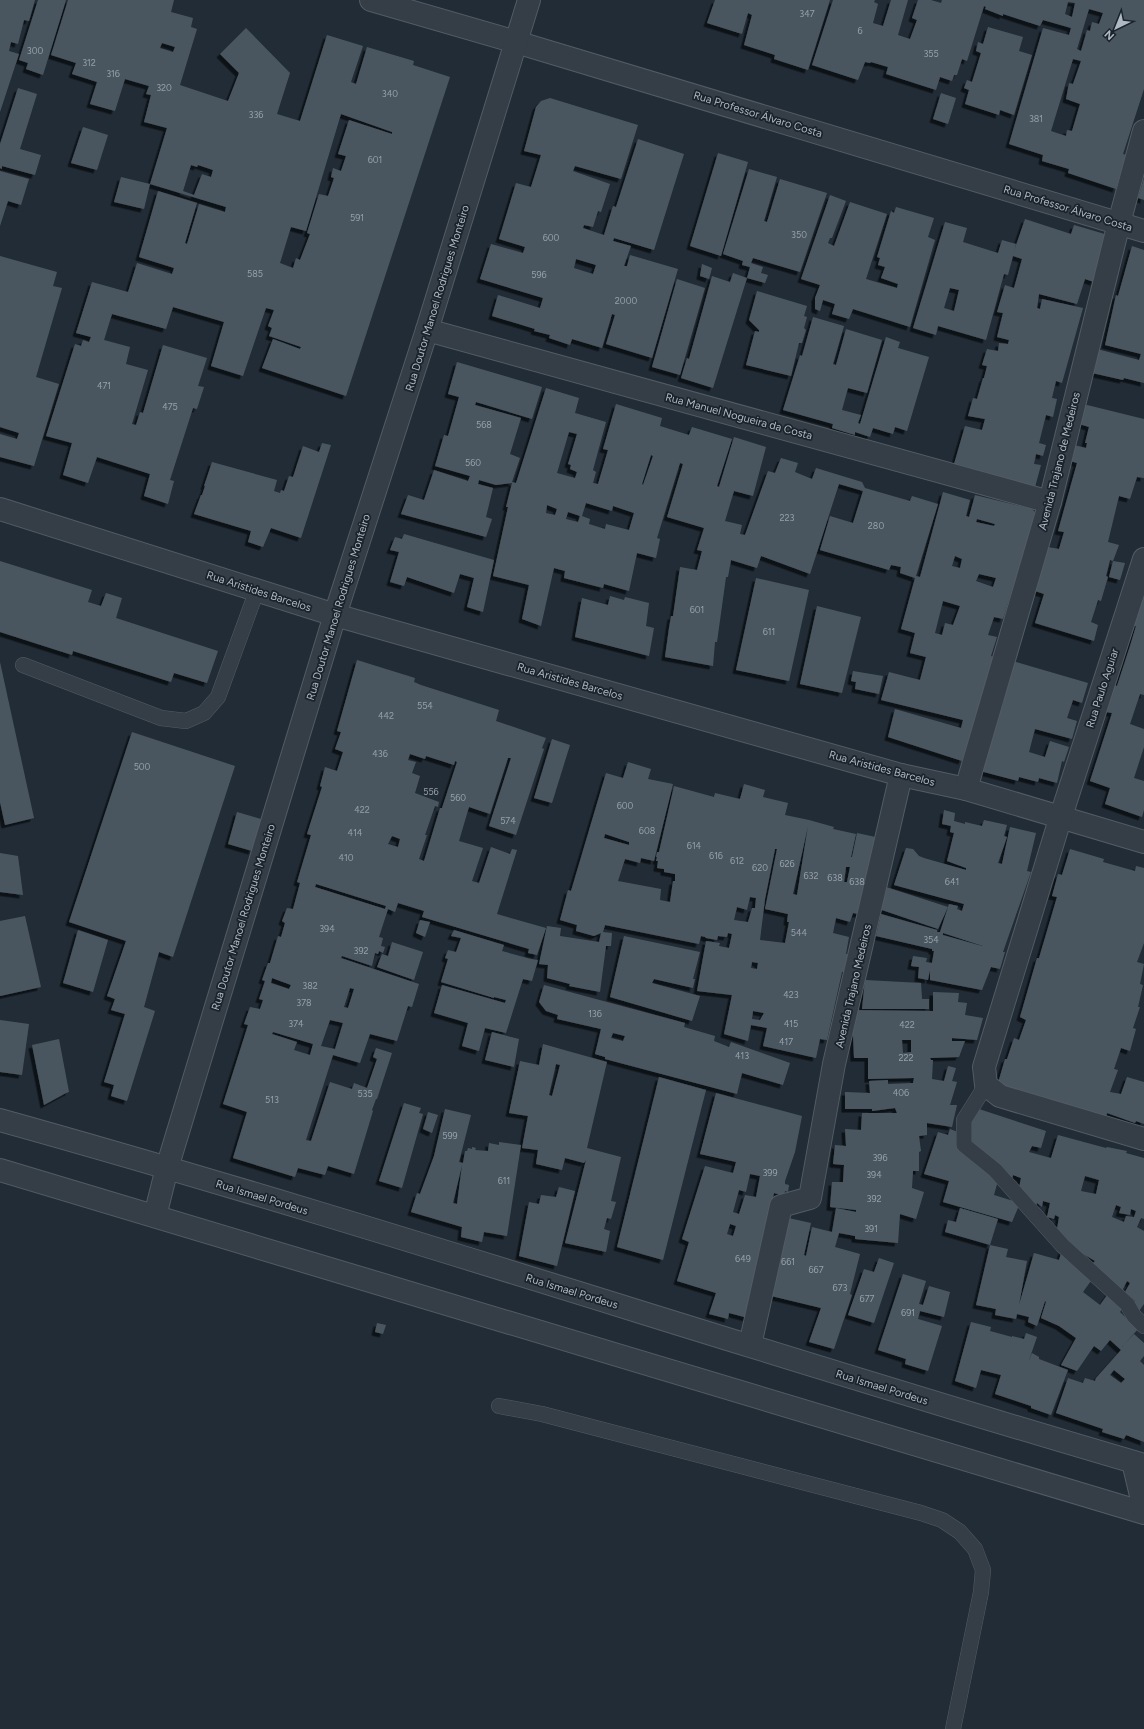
<svg xmlns="http://www.w3.org/2000/svg" width="1144" height="1729" font-family="Figtree,sans-serif">
<style>
.building{fill:#4a5761;fill-rule:evenodd;filter:url(#shadow)}
.lines{fill:none;stroke-linecap:round;stroke-linejoin:round}
.lane-casing{stroke:#525c64;stroke-width:16}
.street-casing{stroke:#525c64;stroke-width:24}
.lane{stroke:#353e46;stroke-width:15}
.street{stroke:#353e46;stroke-width:22}
.labels{text-anchor:middle;stroke-width:3.5;stroke-linejoin:round;paint-order:stroke}
.number-label{font-size:9px;fill:#96a0aa}
.street-label{font-size:11px;fill:#afb9c3;stroke:#1a232b}
</style>
<defs>
<filter id="shadow"><feDropShadow dx="-3.5" dy="3.5" stdDeviation="0" flood-color="#0009"/></filter>
</defs>
<rect width="100%" height="100%" fill="#212c36"/>
<g class="building">
<path d="M0,0H35L29,21L24,20L18,44L11,42L9,51L19,54L0,112Z"/>
<path d="M38,0H66L43,75L26,69L28,63L19,60Z"/>
<path d="M68,0H174L171,12L193,18L191,27L197,29L180,85L228,101L239,73L220,54L246,28L290,73L277,114L300,121L327,35L363,46L351,82L356,84L367,47L414,61L413,65L450,77L346,396L262,368L273,339L300,349L301,347L269,336L272,328L268,326L274,310L266,308L243,376L211,366L224,322L173,307L166,329L112,314L104,340L130,347L126,364L148,370L132,424L136,425L140,412L143,413L163,345L207,358L198,386L204,387L197,409L193,408L170,480L174,481L168,504L144,496L150,474L97,457L88,483L63,475L72,443L46,436L75,344L81,346L83,340L89,342L91,337L76,333L92,282L128,292L137,263L172,274L174,268L139,257L158,191L197,203L185,243L187,244L199,204L225,212L226,207L150,184L167,128L144,122L151,95L146,94L149,86L125,79L115,111L90,104L97,82L72,74L76,63L51,55ZM162,43L175,47L173,52L160,48ZM341,114L392,132V134L349,120L338,154L346,156L341,171L333,168L331,177L334,178L328,196L319,194L307,233L310,234L300,260L296,258L293,268L280,263L291,227L306,231ZM191,165L197,167L198,165L213,170L211,177L202,174L194,195L183,191Z"/>
<path d="M715,0H830L808,70L774,59L775,55L744,45L752,15L748,13L742,34L707,23Z"/>
<path d="M833,0H875L874,2L878,4L873,23L883,26L891,0H908L898,35L910,39L917,20L912,18L918,0H931L941,3L942,0H1144V89L1123,154L1126,155L1116,189L1068,173L1069,169L1042,161L1043,155L1009,144L1043,28L1069,35L1071,28L1043,20L1040,26L1003,14V16L985,9L986,7L984,6L967,61L962,59L957,75H954L952,81L940,77L936,90L886,74L888,67L871,62L870,63L865,62L858,80L812,65ZM1068,2L1075,3L1072,17L1065,14ZM1089,9L1103,13L1099,24L1092,22L1090,31L1087,30L1081,51L1077,49ZM1073,59L1081,61L1073,84L1069,83L1066,99L1080,104L1072,131L1067,130L1066,136L1051,131Z"/>
<path d="M988,27L1023,37L1019,51L1032,55L1014,115L1000,110L999,115L965,104L969,90L964,88L967,80L972,82L981,53L976,51L978,42L983,44Z"/>
<path d="M18,88L37,94L20,149L41,155L35,175L2,166V169L0,168V144Z"/>
<path d="M941,93L956,98L948,124L933,119Z"/>
<path d="M550,98L638,125L621,179L575,166L573,171L610,184L601,212L598,211L593,227L584,225L583,228L604,235L613,206L616,207L638,139L684,154L654,250L614,238L613,241L631,246L624,266H627L630,255L678,269L652,358L606,344L615,315L612,314L602,348L572,339L570,345L549,338L550,335L534,331L535,329L492,316L498,295L540,308L543,298L480,279L491,244L523,253L525,247L499,239L516,183L531,187L541,155L524,151L536,107L541,101ZM576,259L596,265L593,274L574,268Z"/>
<path d="M83,127L108,135L97,170L71,163Z"/>
<path d="M718,153L748,162L721,256L690,246Z"/>
<path d="M749,169L777,177L764,221L767,222L780,179L827,193L800,272L753,258L751,263L763,267L761,273L768,275L765,283L747,278L713,388L681,378L687,358L689,359L712,276L730,282L733,273L747,278L750,267L742,265L743,261L723,254Z"/>
<path d="M0,171L29,179L21,205L8,201L0,226Z"/>
<path d="M121,177L150,184L144,209L114,202Z"/>
<path d="M1144,178V200L1138,198Z"/>
<path d="M830,195L846,201L832,238H830L828,243L834,246L850,202L887,214L866,279L897,288L898,284L881,278L885,267L878,265L880,258L877,257L891,211L894,213L896,207L934,218L928,237L935,240L910,327L853,309L849,319L832,314L835,304L823,300L820,311L815,309V298L820,285L801,279Z"/>
<path d="M1025,219L1071,234L1074,225L1108,235L1094,282L1085,279L1077,304L1039,294L1037,308L1040,309L1042,299L1083,308L1062,383L1056,381L1052,398L1057,399L1053,417L1046,415L1039,443L1046,445L1043,456L1036,454L1034,464L1041,465L1034,491L952,471L965,426L982,430L985,419L968,416L973,398L977,399L983,378H984L987,366L982,365L987,349L998,351L999,343L1008,344L1009,340L997,337L1003,313L997,312L1005,285L1014,288L1022,259L1013,256L1008,275L1004,274L986,340L938,326L936,335L913,328L945,222L967,228L963,242L998,253L1002,240L1016,244L1014,251ZM950,288L959,290L954,311L944,308Z"/>
<path d="M1132,246L1144,250V383L1124,378L1123,380L1092,373L1097,349L1139,360L1141,354L1105,345L1116,295L1118,296Z"/>
<path d="M0,256L57,272L53,286L62,288L36,377L59,384L34,466L0,457V434L17,439L19,433L0,427Z"/>
<path d="M702,264L712,268L709,279L700,276Z"/>
<path d="M677,279L705,288L680,375L652,367Z"/>
<path d="M757,291L807,306L804,316L807,317L804,328L806,330L802,343H799L791,376L746,365L755,331L759,332V330L749,320Z"/>
<path d="M813,317L844,326L833,364L836,365L846,329L882,340L867,393L848,388L842,410L861,415L858,423L860,424L886,337L900,342L898,348L929,357L907,431L895,427L893,434L873,428L870,437L855,432V435L832,428L833,424L783,410L800,355L802,356Z"/>
<path d="M457,362L542,387L532,419L476,402L475,405L521,418L510,454L520,458L512,482L516,483L546,388L579,398L575,413L606,422L593,470L596,472L593,483L598,484L608,450L603,449L616,404L662,418L660,426L689,435L692,427L732,439L717,486L719,487L734,437L766,447L753,496L734,491L725,521L742,525L740,534L745,535L768,471L775,473L781,458L798,463L795,472L812,479L816,468L862,482L865,488L910,501L912,496L938,504L916,576L920,577L943,492L970,500L966,516L969,517L975,495L1032,509L1035,512L1029,533L1033,534L1020,565L1003,619L994,617L988,635L997,637L991,656L997,658L989,674L962,761L888,737L895,709L961,728L963,720L881,700L889,672L920,680L926,657L910,653L915,633L901,629L915,578L900,573L901,567L891,565L889,570L820,550L830,516L853,523L863,491L839,484L810,574L761,556L757,568L731,560L728,577H726L717,642H715L713,666L665,657L669,628L671,616H673L680,567L697,570L702,551L697,550L704,528L667,517L683,464L680,463L657,538L660,539L656,558L637,553L629,591L604,584L603,588L564,578L565,571L554,568L541,626L522,619L529,585L493,576L508,507H506L512,483L496,485L479,480L478,484L493,488L486,517L492,519L486,537L401,514L408,495L424,500L434,470L468,481L470,476L435,466L444,435L448,436L459,397L448,394ZM569,432L577,434L568,464L571,465L570,469L577,472L575,478L557,473ZM651,455L653,456L643,485L642,484ZM586,503L612,511L613,506L634,513L629,530L606,524L605,529L589,524L590,519L582,516ZM547,505L557,509L555,515L546,513ZM568,512L580,516L578,522L566,519ZM977,519L995,524L994,526L976,522ZM955,556L962,559L960,568L952,566ZM979,574L996,578L993,587L976,581ZM943,601L960,606L953,625L945,623L942,635L935,633Z"/>
<path d="M1083,404L1144,419V478L1137,477L1130,499L1119,496L1108,542L1119,545L1113,561L1110,560L1106,576L1108,577L1101,601L1098,600L1091,622L1098,625L1094,641L1035,623L1044,594L1035,591L1048,547L1059,549L1064,532L1058,531L1077,463L1070,461L1074,445L1086,448L1087,443H1085L1089,427L1079,424Z"/>
<path d="M322,443L331,445L301,538L271,528L263,547L248,542L251,531L194,514L201,495H202L205,486H204L212,462L277,480L274,491L280,493L281,490L284,491L289,476L293,477L303,446L319,452Z"/>
<path d="M404,534L494,560L483,612L467,607L474,578L460,574L454,593L407,577L404,586L390,582L399,552L390,550L395,537L402,539Z"/>
<path d="M0,561L92,590L88,602L101,606L106,593L122,598L116,618L218,651L207,683L174,673L171,682L73,651L72,655L0,632Z"/>
<path d="M1113,561L1125,563L1120,580L1109,577Z"/>
<path d="M756,578L809,590L789,681L736,670Z"/>
<path d="M610,596L624,600L625,597L649,603L646,626L654,628L649,656L575,637L582,598L608,605Z"/>
<path d="M1144,596V695L1140,694L1130,724L1144,729V747L1134,778L1144,781V810L1142,817L1105,804L1110,788L1090,781L1112,713L1106,712L1114,685L1117,686L1130,646L1136,626H1134Z"/>
<path d="M817,606L861,617L842,693L800,684Z"/>
<path d="M357,660L415,678L414,682L421,685L499,710L496,721L546,738L542,748L544,749L516,835L489,826L511,758H508L490,814L469,807L459,841L483,848L472,881L479,883L491,847L510,854L512,849L517,850L497,914L546,928L537,955L528,953L529,949L422,917L424,911L398,903L395,912L388,909L379,937L383,938L381,946L385,947L383,953L379,951L378,954L375,953L372,966L342,956L341,958L419,984L412,1007L408,1006L397,1041L370,1034L360,1063L333,1055L306,1140L311,1141L330,1082L352,1089L354,1083L367,1088L377,1059L373,1057L376,1048L392,1053L377,1099H376L372,1110L373,1111L354,1174L328,1166L325,1175L298,1168L295,1177L233,1158L247,1112L223,1104L248,1025L244,1024L250,1007L260,1009L263,1000L259,999L265,981L262,980L268,963H270L278,936L281,937L285,923L282,921L287,908L293,909L300,883L297,882L311,835L307,834L322,787L320,786L325,767L337,771L343,752L335,749L341,732L337,731ZM410,754L425,759L426,756L454,765L455,761L457,762L442,808H440L424,861L419,859L427,835H425L435,806L438,807L439,802L415,793L420,776L412,773L416,762L408,760ZM392,836L400,839L398,847L388,844ZM316,884L386,906L385,909L315,887ZM272,978L291,985L289,989L271,983ZM350,988L354,989L348,1008L344,1007ZM330,1020L343,1023L335,1049L321,1046ZM273,1032L313,1044L310,1055L294,1050L297,1042L272,1034Z"/>
<path d="M1009,660L1088,683L1082,703L1073,700L1067,718L1077,721L1072,739L1035,729L1029,752L1045,757L1050,741L1069,747L1064,762L1062,761L1057,783L1039,778L1038,782L1019,777L1018,781L980,771L987,744L990,745L1004,701L999,699Z"/>
<path d="M0,662L34,818L5,825L0,802Z"/>
<path d="M853,671L883,676L879,694L855,689L856,682L851,681Z"/>
<path d="M132,732L235,766L173,957L159,952L144,1007L155,1011L127,1101L111,1096L114,1085L104,1082L125,1014L111,1010L115,999L107,996L126,941L69,922Z"/>
<path d="M552,739L570,745L552,803L534,798Z"/>
<path d="M628,762L651,769L648,779L673,784L654,861L641,858L640,863L625,859L618,881L661,889L660,900L670,902L673,881H675V874L664,872V869L657,868L658,861H656L657,857H656L657,852H659L674,786L714,797L715,793L740,799L744,784L765,790L763,797L788,803L785,815L809,820L834,827L833,829L856,834L851,857H852L857,833L880,838L863,915L853,913L850,922L836,918L833,933L849,937L846,954H848L845,972H842L827,1040L820,1039L816,1058L763,1046L767,1028L751,1025L748,1041L724,1034L732,995L697,991L706,941L720,943L719,946L729,948L732,934L728,933L727,937L718,936L717,940L706,938L705,937L701,936L699,944L605,925L603,932L612,933L611,946H606L600,992L569,986L570,984L547,978L548,965L539,964L547,926L561,928L560,936L599,942L601,933L594,936L576,931L577,925L560,920L568,890L571,891L606,773L623,778ZM808,826L797,895L793,894ZM605,834L629,842V845L604,838ZM775,849H777L765,909L788,914L787,922H789L785,943L760,940L765,899ZM846,867H850L847,882H844ZM750,897L756,898L755,908H752L748,922L734,920L737,907L747,910ZM752,962L758,963L757,969L751,968ZM753,1011L764,1013L760,1020L752,1019Z"/>
<path d="M944,810L955,813L954,821L965,824V822L982,826L984,820L1007,825L1004,836L1007,837L998,863L1002,864L1010,827L1036,833L1027,871L1031,872L1003,952H1005L1000,969L991,967L982,990L930,980V970L928,980L918,978L919,967L911,966L913,956L927,958L926,962L932,963L934,951H932V949L876,936L881,914L937,930V932H940L949,904L958,906L957,909L962,911L964,904L894,885L906,848L913,849L919,856L924,858L966,870V868L947,861L954,833L950,832L951,826L942,824ZM943,933L983,946H982L943,935Z"/>
<path d="M237,812L261,819L252,851L228,844Z"/>
<path d="M1070,849L1104,859L1103,862L1135,871L1136,866L1144,868V943L1137,962L1144,964L1140,984L1143,985L1138,1007H1140L1133,1028L1136,1029L1130,1051L1121,1048L1114,1069L1118,1070L1110,1092L1121,1094L1127,1077L1144,1082V1124L1136,1121L1135,1123L1107,1113L1105,1121L1009,1089V1087L998,1083L1005,1059H1007L1014,1038L1019,1040L1026,1020L1020,1017L1037,958H1039L1057,897L1052,896L1058,874L1062,875Z"/>
<path d="M0,853L18,856L23,895L0,892Z"/>
<path d="M886,887L948,907L938,929L879,909Z"/>
<path d="M25,916L41,987L0,996V921Z"/>
<path d="M420,920L430,922L425,937L416,933Z"/>
<path d="M78,930L108,940L93,992L63,983Z"/>
<path d="M454,930L504,945L502,951L531,959L538,960L532,981L523,979L506,1033L485,1028L479,1051L462,1046L468,1023L434,1013L442,985L505,1003L506,1000L494,997V998L441,982L448,959L445,958L448,950L456,952L461,938L451,936Z"/>
<path d="M624,936L700,952L693,979H695L693,988L654,979L652,983L700,996L692,1021L610,997Z"/>
<path d="M392,942L423,952L414,980L377,967L382,954L388,956Z"/>
<path d="M865,980L921,983L922,999H929V1009H862Z"/>
<path d="M544,985L685,1023L684,1027L715,1036L714,1041L729,1047L731,1042L790,1063L783,1085L742,1073L737,1094L605,1059V1057L595,1054L601,1029L557,1019L558,1015L546,1011L539,1002ZM613,1033L625,1036L623,1041L611,1038Z"/>
<path d="M933,992L959,993L958,1002L967,1003L965,1015L983,1018L977,1040L952,1038V1041H965L959,1057L930,1058L931,1060H933L932,1079L944,1081L948,1066L956,1068L952,1081L957,1082L950,1105H957L952,1127L927,1123V1135L919,1136L921,1151L919,1152V1171H913L912,1188L924,1192L916,1219L900,1214L898,1243L855,1239V1236L839,1233L835,1247L860,1254L850,1294L852,1295L834,1349L809,1342L821,1308L767,1295L784,1217L811,1223L804,1255L806,1256L812,1227L832,1232L836,1208L856,1212V1210L830,1207L832,1182H843L844,1165L833,1164L835,1145L846,1146L845,1129L861,1130L862,1113H897L895,1108L872,1111V1109H845V1092L870,1093L869,1081L888,1080V1084L913,1083L914,1078L868,1079V1058H854L852,1010L933,1011ZM902,1040H911V1052L903,1053Z"/>
<path d="M0,1020L29,1024L22,1075L0,1072Z"/>
<path d="M492,1032L519,1039L514,1067L485,1060Z"/>
<path d="M59,1039L69,1092L66,1093L44,1105L32,1045Z"/>
<path d="M543,1044L607,1062L587,1148L621,1157L611,1201L616,1202L611,1219L607,1218L604,1229L610,1231L606,1252L565,1243L586,1160L584,1163L565,1158L562,1170L536,1164L538,1150L522,1148L528,1116L509,1113L520,1061L539,1065ZM556,1064L560,1065L552,1096L549,1095Z"/>
<path d="M659,1077L706,1090L663,1260L617,1247Z"/>
<path d="M716,1093L802,1116L795,1152L785,1181V1184L789,1185L788,1192L785,1191L784,1196L774,1193L748,1318L729,1313L728,1319L709,1314L716,1293L677,1281L689,1242L682,1239L705,1166L733,1173L736,1162L700,1154ZM750,1174L760,1176L756,1197L745,1195L739,1214L733,1212L739,1190L746,1192ZM730,1224L736,1226L733,1236L727,1234Z"/>
<path d="M404,1103L421,1108L419,1113L423,1114L402,1188L379,1181Z"/>
<path d="M976,1108L1046,1131L1041,1148L1032,1146L1029,1152L1051,1158L1058,1135L1106,1148L1107,1147L1127,1151L1126,1153L1144,1158V1219L1141,1218L1137,1227L1144,1231V1304L1139,1311L1132,1305L1135,1301L1125,1292L1130,1283L1127,1281L1122,1291L1092,1264L1095,1261L1078,1251L1057,1229L1059,1217L1055,1215L1054,1219L1047,1217L1050,1203L1043,1201L1042,1207L1037,1203L1036,1205L1019,1188L1021,1178L1013,1175L1012,1179L999,1167V1164L987,1159L965,1143ZM1085,1176L1099,1180L1096,1194L1081,1191ZM1116,1205L1121,1207L1119,1213L1130,1215L1131,1209L1136,1211L1134,1217L1126,1216L1124,1222L1112,1217Z"/>
<path d="M445,1109L471,1115L459,1162L463,1163L465,1151H467L468,1148L472,1149V1147L476,1148L475,1150L488,1151L489,1143L499,1145V1142L521,1145L507,1236L484,1232L482,1242L461,1237L462,1227L411,1212L417,1193L420,1194L434,1156ZM462,1165L457,1204L453,1203Z"/>
<path d="M428,1112L438,1115L432,1133L423,1129Z"/>
<path d="M950,1129L963,1134L999,1177L994,1195L1020,1203L1012,1222L943,1202L949,1181L924,1174L938,1132L948,1135Z"/>
<path d="M559,1187L575,1191L557,1266L519,1256L529,1202L539,1204L541,1195L556,1197Z"/>
<path d="M960,1208L998,1219L990,1245L945,1232L948,1220L956,1222Z"/>
<path d="M990,1245L1008,1249L1006,1257L1027,1261L1019,1305L1034,1253L1059,1260L1062,1250L1093,1278L1083,1292L1100,1305L1110,1291L1125,1305L1120,1312L1138,1329L1122,1347L1134,1334L1144,1343V1356L1140,1361L1144,1365V1442L1126,1435L1124,1439L1102,1432L1103,1429L1056,1413L1068,1378L1083,1383L1085,1378L1095,1381L1096,1378L1121,1350L1110,1340L1101,1351L1094,1346L1077,1371L1061,1365L1076,1338L1059,1326L1041,1318L1046,1302L1045,1301L1037,1326L1028,1322L1029,1317L1017,1314L1016,1319L995,1315L996,1309L976,1305ZM1114,1370L1125,1379L1121,1383L1110,1375Z"/>
<path d="M879,1258L894,1263L874,1323L848,1315L864,1269L874,1272Z"/>
<path d="M903,1274L926,1281L919,1304L923,1305L929,1286L950,1292L944,1317L920,1311L918,1319L942,1326L928,1371L905,1364L906,1359L878,1350Z"/>
<path d="M971,1322L991,1327L990,1331L1012,1337V1336L1024,1339L1026,1333L1037,1337L1028,1363L1032,1353L1039,1357V1359L1068,1370L1051,1415L1031,1408V1406L995,1394L1001,1375L981,1370L976,1388L955,1381Z"/>
<path d="M377,1323L386,1325L383,1334L375,1332Z"/>
</g>
<g class="lines">
<defs>
<g id="lane">
<path d="M23,665L161,718L186,721L204,713L218,697L257,590"/>
<path d="M986,1085L964,1120V1145L995,1170L1062,1245L1127,1304L1134,1316L1144,1326"/>
<path d="M499,1406L542,1414L921,1513L942,1520L960,1532L975,1549L983,1570L981,1592L953,1729"/>
</g>
<g id="street">
<path d="M371,0L516,42L1144,231"/>
<path d="M427,330L1050,502"/>
<path d="M0,509L335,615L901,775L966,789L1144,842"/>
<path d="M1144,559L1061,816L984,1067L986,1085L1000,1096L1144,1139"/>
<path d="M966,789L1050,502L1119,223L1144,131"/>
<path d="M0,1120C384,1227 762,1354 1144,1465"/>
<path d="M0,1170L1144,1513"/>
<path d="M155,1216L167,1168L335,615L427,330L529,0"/>
<path d="M750,1345L781,1206L810,1198L834,1064L901,775"/>
<path d="M1133,1462L1144,1508"/>
</g>
</defs>
<use href="#lane" class="lane-casing"/>
<use href="#street" class="street-casing"/>
<use href="#lane" class="lane"/>
<use href="#street" class="street"/>
</g>
<g class="labels">
<g class="number-label">
<text x="807" y="17">347</text>
<text x="860" y="34">6</text>
<text x="35" y="54">300</text>
<text x="931" y="57">355</text>
<text x="89" y="66">312</text>
<text x="113" y="77">316</text>
<text x="164" y="91">320</text>
<text x="390" y="97">340</text>
<text x="256" y="118">336</text>
<text x="1036" y="122">381</text>
<text x="375" y="163">601</text>
<text x="357" y="221">591</text>
<text x="799" y="238">350</text>
<text x="551" y="241">600</text>
<text x="255" y="277">585</text>
<text x="539" y="278">596</text>
<text x="626" y="304">2000</text>
<text x="104" y="389">471</text>
<text x="170" y="410">475</text>
<text x="484" y="428">568</text>
<text x="473" y="466">560</text>
<text x="787" y="521">223</text>
<text x="876" y="529">280</text>
<text x="697" y="613">601</text>
<text x="769" y="635">611</text>
<text x="425" y="709">554</text>
<text x="386" y="719">442</text>
<text x="380" y="757">436</text>
<text x="142" y="770">500</text>
<text x="431" y="795">556</text>
<text x="458" y="801">560</text>
<text x="625" y="809">600</text>
<text x="362" y="813">422</text>
<text x="508" y="824">574</text>
<text x="647" y="834">608</text>
<text x="355" y="836">414</text>
<text x="694" y="849">614</text>
<text x="716" y="859">616</text>
<text x="346" y="861">410</text>
<text x="737" y="864">612</text>
<text x="787" y="867">626</text>
<text x="760" y="871">620</text>
<text x="811" y="879">632</text>
<text x="835" y="881">638</text>
<text x="857" y="885">638</text>
<text x="952" y="885">641</text>
<text x="327" y="932">394</text>
<text x="799" y="936">544</text>
<text x="931" y="943">354</text>
<text x="361" y="954">392</text>
<text x="310" y="989">382</text>
<text x="791" y="998">423</text>
<text x="304" y="1006">378</text>
<text x="595" y="1017">136</text>
<text x="296" y="1027">374</text>
<text x="791" y="1027">415</text>
<text x="907" y="1028">422</text>
<text x="786" y="1045">417</text>
<text x="742" y="1059">413</text>
<text x="906" y="1061">222</text>
<text x="901" y="1096">406</text>
<text x="365" y="1097">535</text>
<text x="272" y="1103">513</text>
<text x="450" y="1139">599</text>
<text x="880" y="1161">396</text>
<text x="770" y="1176">399</text>
<text x="874" y="1178">394</text>
<text x="504" y="1184">611</text>
<text x="874" y="1202">392</text>
<text x="871" y="1232">391</text>
<text x="743" y="1262">649</text>
<text x="788" y="1265">661</text>
<text x="816" y="1273">667</text>
<text x="840" y="1291">673</text>
<text x="867" y="1302">677</text>
<text x="908" y="1316">691</text>
</g>
<g class="street-label">
<text transform="translate(758 114) rotate(17)" y="4">Rua Professor Álvaro Costa</text>
<text transform="translate(1068 208) rotate(17)" y="4">Rua Professor Álvaro Costa</text>
<text transform="translate(437 298) rotate(-73)" y="4">Rua Doutor Manoel Rodrigues Monteiro</text>
<text transform="translate(739 416) rotate(15)" y="4">Rua Manuel Nogueira da Costa</text>
<text transform="translate(1059 461) rotate(-76)" y="4">Avenida Trajano de Medeiros</text>
<text transform="translate(259 591) rotate(18)" y="4">Rua Aristides Barcelos</text>
<text transform="translate(338 607) rotate(-73)" y="4">Rua Doutor Manoel Rodrigues Monteiro</text>
<text transform="translate(570 681) rotate(16)" y="4">Rua Aristides Barcelos</text>
<text transform="translate(1102 688) rotate(-72)" y="4">Rua Paulo Aguiar</text>
<text transform="translate(882 768) rotate(15)" y="4">Rua Aristides Barcelos</text>
<text transform="translate(243 917) rotate(-73)" y="4">Rua Doutor Manoel Rodrigues Monteiro</text>
<text transform="translate(853 986) rotate(-77)" y="4">Avenida Trajano Medeiros</text>
<text transform="translate(262 1197) rotate(17)" y="4">Rua Ismael Pordeus</text>
<text transform="translate(572 1291) rotate(17)" y="4">Rua Ismael Pordeus</text>
<text transform="translate(882 1387) rotate(17)" y="4">Rua Ismael Pordeus</text>
</g>
</g>
<g transform="translate(1116 28) rotate(223)" stroke="#1a232b" stroke-width="3" paint-order="stroke">
<path d="M0-3L7 15L0 10L-7 15Z" fill="#afb9c3"/>
<text y="-6" font-size="11" font-weight="bold" text-anchor="middle" fill="#afb9c3">N</text>
</g>
</svg>
